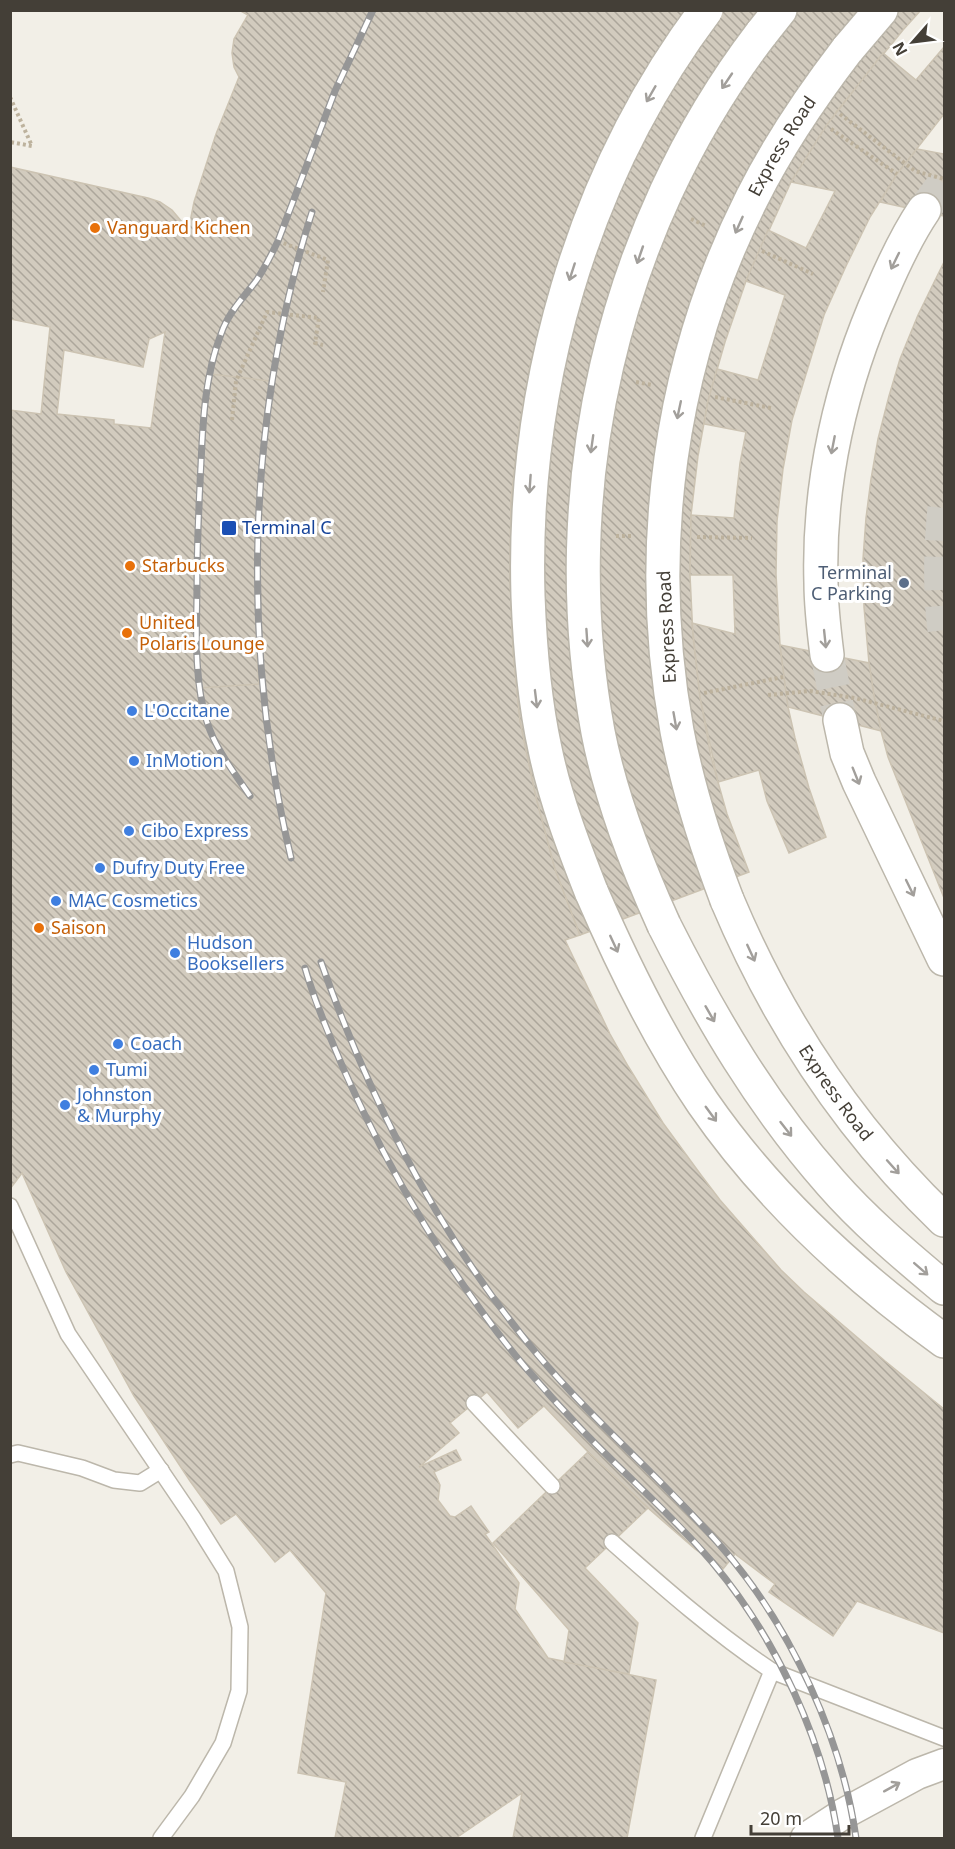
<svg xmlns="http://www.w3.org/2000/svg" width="955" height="1849" font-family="'Noto Sans',sans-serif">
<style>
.building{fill:url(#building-back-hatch);stroke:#ccc3b2;stroke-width:1.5;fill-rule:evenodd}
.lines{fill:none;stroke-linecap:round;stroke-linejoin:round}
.tertiary-tunnel{stroke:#cfccc4;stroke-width:33;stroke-dasharray:33 16;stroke-linecap:butt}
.service-casing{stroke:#bcb7ab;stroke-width:18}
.minor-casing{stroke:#bcb7ab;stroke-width:33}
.tertiary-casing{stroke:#bcb7ab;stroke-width:36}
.path{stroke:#bdb29d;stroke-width:4;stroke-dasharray:3 3;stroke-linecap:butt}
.service{stroke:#fff;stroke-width:15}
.minor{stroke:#fff;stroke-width:30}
.tertiary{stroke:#fff;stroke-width:33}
.rail-casing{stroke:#969696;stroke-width:7}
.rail{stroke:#fff;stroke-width:4.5;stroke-dasharray:14;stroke-linecap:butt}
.tertiary-bridge-casing{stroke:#bcb7ab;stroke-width:36;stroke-linecap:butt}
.path-bridge{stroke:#bdb29d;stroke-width:4;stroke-dasharray:3 3;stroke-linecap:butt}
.tertiary-bridge{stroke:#fff;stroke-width:33}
.oneway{stroke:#a29f9b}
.food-dot{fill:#e8710a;stroke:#fff;stroke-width:2}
.transit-dot{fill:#1a4fb4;stroke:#fff;stroke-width:2}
.service-dot{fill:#5c6f8a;stroke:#fff;stroke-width:2}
.shop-dot{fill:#3f7fe0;stroke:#fff;stroke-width:2}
.labels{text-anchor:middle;stroke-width:6;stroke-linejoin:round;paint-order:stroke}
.street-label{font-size:18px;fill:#443f37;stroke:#fff}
.food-label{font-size:18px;fill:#c56008;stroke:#fff;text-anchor:start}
.transit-label{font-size:18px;fill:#164399;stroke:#fff;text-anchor:start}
.service-label{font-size:18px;fill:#4e5e75;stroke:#fff;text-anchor:end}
.shop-label{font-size:18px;fill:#366cbe;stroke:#fff;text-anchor:start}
</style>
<defs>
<pattern id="building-back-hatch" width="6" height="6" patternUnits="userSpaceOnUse" patternTransform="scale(1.5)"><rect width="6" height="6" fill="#d2cbbe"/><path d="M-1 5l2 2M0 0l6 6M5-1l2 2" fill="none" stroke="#aca69b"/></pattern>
</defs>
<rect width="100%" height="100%" fill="#f2efe7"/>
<g class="building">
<path d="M239,10H686L552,288L531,362L519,429L511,503L510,576L513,650L520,721L536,797L555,869L580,935L565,940L610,1034L628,1066L663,1123L701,1175L720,1200L781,1270L804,1292L885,1361L944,1409V1633L857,1601L833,1636L769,1592L775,1584L735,1554L723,1569L695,1549L648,1508L588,1452L544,1406L518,1428L487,1392L450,1423L459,1433L419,1467L456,1450L461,1460L434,1472L440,1485L438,1500L450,1516L455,1517L471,1506L489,1532L485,1534L519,1583L515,1609L548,1658L656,1680L627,1838H513L522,1793L456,1838H335L346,1782L298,1773L326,1593L290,1550L275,1562L236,1514L221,1524L190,1481L134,1396L66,1272L22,1173L10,1189V410L41,414L50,327L10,319V167L148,198L160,202L172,210L182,222L188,232L194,202L216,134L239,77L234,67L232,53L234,39L248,15ZM165,332L151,428L114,424V420L57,414L64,350L143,367L149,339Z"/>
<path d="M686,10H921L903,30L837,111L791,182L746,281L725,342L708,401L698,456L691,515L690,575L693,637L700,697L711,757L727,814L749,872L580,935L555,869L536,797L520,721L513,650L510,576L511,503L519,429L531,362L552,288L638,85Z"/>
<path d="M944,47V114L897,174L870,217L846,266L824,315L792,420L783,469L777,521L776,574L780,645L788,707L795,738L809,788L826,837L789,853L767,801L759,770L718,782L700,697L692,623L735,634L733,575H690L691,515L734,518L740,463L746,432L704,424L708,401L717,369L758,380L785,295L746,281L768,230L806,248L835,191L791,182L826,126L883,53L916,80Z"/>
<path d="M917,149L944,154V216L880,202L897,174Z"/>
<path d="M944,262V898L888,757L881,731L874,696L869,663L864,607L863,559L866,518L871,479L878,439L889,396L900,359L918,315Z"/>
<path d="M210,374L270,381L264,416L256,646L259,684L199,688L197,652L204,412Z"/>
<path d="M780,645L869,663L874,696L881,731L788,707Z"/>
<path d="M588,1452L648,1508L585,1568L638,1623L629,1674L564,1662L569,1630L493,1543Z"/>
</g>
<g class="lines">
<g class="tertiary-tunnel">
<path d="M924,210L944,183"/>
<path d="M944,508C940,548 939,590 944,630"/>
<path d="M827,655L840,720"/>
</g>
<defs>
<g id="service">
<path d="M10,1206L68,1334L193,1518L226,1571L240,1627L239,1691L223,1743L192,1796L161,1838"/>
<path d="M474,1403L552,1486"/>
<path d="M10,1455L18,1453L82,1468L114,1480L140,1483L161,1470"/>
<path d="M612,1542C663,1587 715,1633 772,1671L703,1838"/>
<path d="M772,1671L944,1738"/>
</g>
<path id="minor" d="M806,1838L843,1814L917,1774L944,1764"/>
<g id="tertiary">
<path d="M761,34L780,10"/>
<path d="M847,50L881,10"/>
<path d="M827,655C824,631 821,607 821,583C818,483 841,382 882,291C894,263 907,235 924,210"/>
<path d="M840,720L847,753L859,782L944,959"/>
<path d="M591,891C623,965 658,1037 703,1103C768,1197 853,1275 944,1341"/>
<path id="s1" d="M727,900C778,1021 849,1129 944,1220"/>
<path d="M664,925C711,1018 761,1104 831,1183C865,1222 906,1256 944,1288"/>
</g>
</defs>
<use href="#service" class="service-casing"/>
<use href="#minor" class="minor-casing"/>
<use href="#tertiary" class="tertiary-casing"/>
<g class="path">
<path d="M10,97L32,146L10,142"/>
<path d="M840,114L915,171L944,179"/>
<path d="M831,129L897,174"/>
<path d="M691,219L706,226"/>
<path d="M278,241L328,260L323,292"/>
<path d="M762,251L813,274"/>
<path d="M636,382L652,385"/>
<path d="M715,397L771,408"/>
<path d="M232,420L236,381L267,312L319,318L315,343L323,345"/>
<path d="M616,536H633"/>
<path d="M697,537L752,538"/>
<path d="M704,693L783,677"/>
</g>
<use href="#service" class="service"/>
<use href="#minor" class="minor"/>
<use href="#tertiary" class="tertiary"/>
<defs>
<g id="rail">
<path d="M250,796C234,772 216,750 207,722C193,679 197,625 197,581C197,542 199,503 201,463C203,419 205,376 221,334C228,313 243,298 256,281C265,268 271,255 278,241L335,91L373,10"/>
<path d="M291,858C241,646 246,420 312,212"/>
<path d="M321,962C371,1103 441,1239 537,1354C596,1424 666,1482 725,1551C791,1628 842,1738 856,1838"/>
<path d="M305,968C315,1003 330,1037 344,1070C389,1172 453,1281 525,1367C543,1388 562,1409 581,1429C624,1474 672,1515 712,1562C776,1638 824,1740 838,1838"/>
</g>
</defs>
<use href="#rail" class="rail-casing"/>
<use href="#rail" class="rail"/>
<defs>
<g id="tertiary-bridge">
<path d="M591,891C573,845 555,798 545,749C534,699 530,648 528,596C522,389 580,178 706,10"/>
<path id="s2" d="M727,900C706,845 688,789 677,731C644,551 669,362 752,198C778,146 811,97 847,50"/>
<path d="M664,925C636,863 611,799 598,732C553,491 612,229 761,34"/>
</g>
</defs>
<use href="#tertiary-bridge" class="tertiary-bridge-casing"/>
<path class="path-bridge" d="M768,695L810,691L855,698L944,721"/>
<use href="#tertiary-bridge" class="tertiary-bridge"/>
</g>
<defs><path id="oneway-shaft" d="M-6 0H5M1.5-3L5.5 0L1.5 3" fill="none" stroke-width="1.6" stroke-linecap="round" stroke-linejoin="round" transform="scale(1.5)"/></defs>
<g class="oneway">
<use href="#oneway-shaft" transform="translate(727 81) rotate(124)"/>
<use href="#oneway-shaft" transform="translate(651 94) rotate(120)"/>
<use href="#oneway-shaft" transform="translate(739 225) rotate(114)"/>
<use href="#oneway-shaft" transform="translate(640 255) rotate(109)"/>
<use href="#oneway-shaft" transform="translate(895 261) rotate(116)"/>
<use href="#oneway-shaft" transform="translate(572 272) rotate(108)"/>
<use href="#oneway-shaft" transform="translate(679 410) rotate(102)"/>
<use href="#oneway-shaft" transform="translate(592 444) rotate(98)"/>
<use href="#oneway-shaft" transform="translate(833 445) rotate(101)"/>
<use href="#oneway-shaft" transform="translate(530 484) rotate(94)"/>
<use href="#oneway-shaft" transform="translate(587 638) rotate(86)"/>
<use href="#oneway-shaft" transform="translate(825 639) rotate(84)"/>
<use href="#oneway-shaft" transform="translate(536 699) rotate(83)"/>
<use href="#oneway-shaft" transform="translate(675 721) rotate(80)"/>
<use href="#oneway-shaft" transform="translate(856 776) rotate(68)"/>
<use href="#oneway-shaft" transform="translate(910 888) rotate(64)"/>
<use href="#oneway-shaft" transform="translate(614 944) rotate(65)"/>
<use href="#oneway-shaft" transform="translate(751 953) rotate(65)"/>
<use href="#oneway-shaft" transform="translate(710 1014) rotate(60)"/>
<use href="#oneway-shaft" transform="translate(711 1114) rotate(54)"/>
<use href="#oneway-shaft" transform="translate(786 1129) rotate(52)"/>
<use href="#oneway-shaft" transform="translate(893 1167) rotate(48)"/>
<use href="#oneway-shaft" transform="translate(921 1269) rotate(41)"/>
<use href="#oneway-shaft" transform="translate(892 1787) rotate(-29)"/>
</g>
<g class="food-dot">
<circle cx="95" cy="228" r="6"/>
<circle cx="130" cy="566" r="6"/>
<circle cx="127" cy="633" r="6"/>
<circle cx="39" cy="928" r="6"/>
</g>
<rect class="transit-dot" x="221" y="520" width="16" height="16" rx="3"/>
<circle class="service-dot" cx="904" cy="583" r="6"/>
<g class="shop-dot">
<circle cx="132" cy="711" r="6"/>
<circle cx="134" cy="761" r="6"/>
<circle cx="129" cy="831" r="6"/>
<circle cx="100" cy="868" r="6"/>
<circle cx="56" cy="901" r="6"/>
<circle cx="175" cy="953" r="6"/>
<circle cx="118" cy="1044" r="6"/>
<circle cx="94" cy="1070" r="6"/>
<circle cx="65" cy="1105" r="6"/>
</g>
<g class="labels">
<g class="street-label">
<text dy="6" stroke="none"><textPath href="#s2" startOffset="784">Express Road</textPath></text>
<text transform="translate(667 627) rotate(-93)" y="6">Express Road</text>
<text dy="6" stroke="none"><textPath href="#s1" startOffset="222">Express Road</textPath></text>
</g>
<g class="food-label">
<text x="107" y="234">Vanguard Kichen</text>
<text x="142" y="572">Starbucks</text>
<text x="139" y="629">United<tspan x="139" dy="21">Polaris Lounge</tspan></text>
<text x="51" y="934">Saison</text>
</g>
<g class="transit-label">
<text x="242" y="534">Terminal C</text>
</g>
<g class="service-label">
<text x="892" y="579">Terminal<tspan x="892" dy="21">C Parking</tspan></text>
</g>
<g class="shop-label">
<text x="144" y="717">L'Occitane</text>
<text x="146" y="767">InMotion</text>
<text x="141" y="837">Cibo Express</text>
<text x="112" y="874">Dufry Duty Free</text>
<text x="68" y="907">MAC Cosmetics</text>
<text x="187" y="949">Hudson<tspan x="187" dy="21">Booksellers</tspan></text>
<text x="130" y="1050">Coach</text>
<text x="106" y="1076">Tumi</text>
<text x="77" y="1101">Johnston<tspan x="77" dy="21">&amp; Murphy</tspan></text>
</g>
</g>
<rect width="955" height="1849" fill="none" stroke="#443f37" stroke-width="24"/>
<g transform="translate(913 42) rotate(242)" stroke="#ffffff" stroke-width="4.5" paint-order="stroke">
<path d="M0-4.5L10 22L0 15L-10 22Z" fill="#443f37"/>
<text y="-9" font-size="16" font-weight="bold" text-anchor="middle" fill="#443f37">N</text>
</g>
<path d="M751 1825v9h98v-9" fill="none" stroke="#443f37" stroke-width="3"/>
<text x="760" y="1825" font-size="18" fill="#443f37" stroke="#ffffff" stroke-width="4.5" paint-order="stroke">20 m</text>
</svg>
